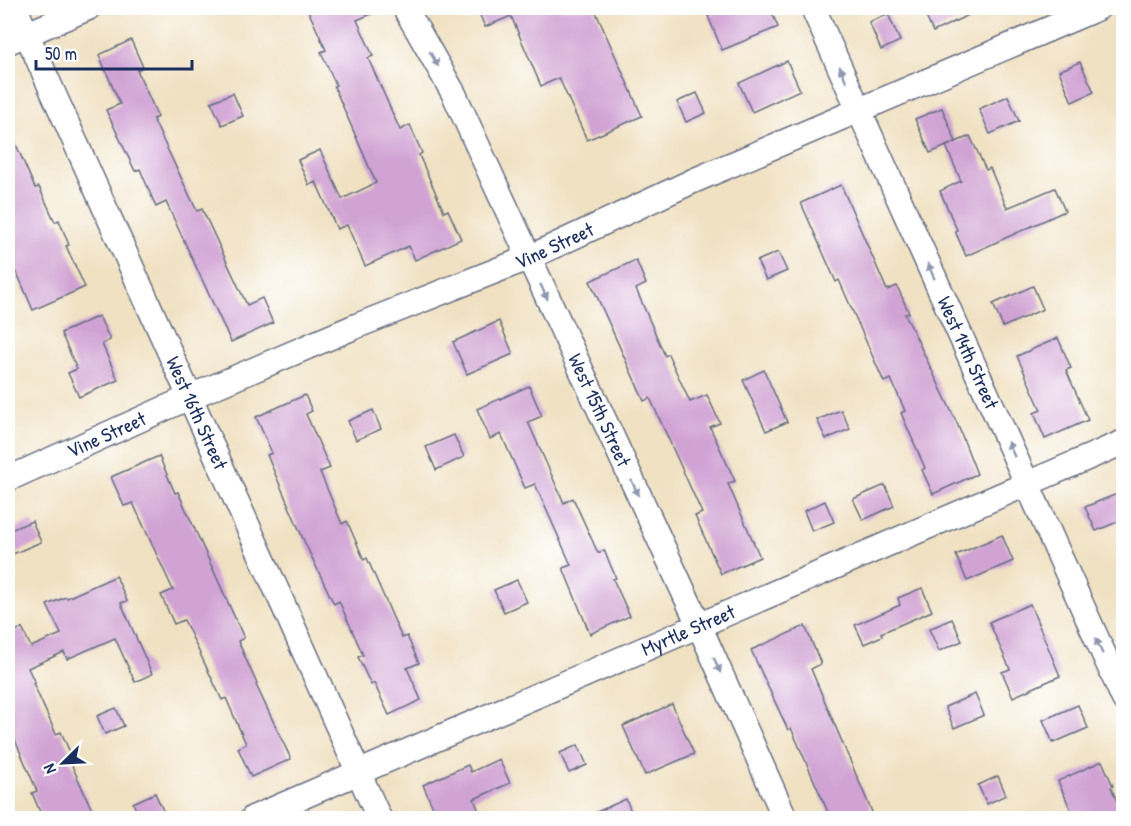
<svg xmlns="http://www.w3.org/2000/svg" width="1131" height="826" font-family="'Patrick Hand',sans-serif">
<style>
.building{fill:#d0a3d4}
.lines{fill:none;stroke-linecap:round;stroke-linejoin:round}
.minor-casing{stroke:#666d81;stroke-width:27}
.minor{stroke:#fff;stroke-width:24}
.oneway{fill:#8d97ae}
.labels{text-anchor:middle;stroke-width:4.5;stroke-linejoin:round;paint-order:stroke}
.street-label{font-size:20px;fill:#1b2f5e;stroke:#fff}
</style>
<rect width="100%" height="100%" fill="#fff"/>
<filter id="ink" filterUnits="userSpaceOnUse"><feTurbulence type="fractalNoise" baseFrequency=".0167" numOctaves="2"/><feDisplacementMap in="SourceGraphic" scale="12" xChannelSelector="R" yChannelSelector="G"/><feConvolveMatrix kernelMatrix="1 2 1 2 8 2 1 2 1" color-interpolation-filters="sRGB"/></filter>
<filter id="wash" filterUnits="userSpaceOnUse"><feTurbulence type="fractalNoise" baseFrequency=".008" numOctaves="4" result="noise"/><feDisplacementMap in="SourceGraphic" scale="24" xChannelSelector="R" yChannelSelector="G"/><feGaussianBlur stdDeviation="1.35" result="paint"/><feColorMatrix in="noise" values="0 0 0 0 0 0 0 0 0 0 0 0 0 0 0 0 0 1.4 0 .05"/><feComposite in="paint" operator="in"/></filter>
<g filter="url(#wash)">
<rect width="100%" height="100%" fill="#f0e1c2"/>
<g id="blocks">
<g class="building">
<path d="M307,8H386L357,20L373,56L368,58L400,130L410,125L422,153L419,155L444,212L448,210L461,239L415,260L409,246L365,266L347,225L337,229L316,182L309,185L298,160L320,150L342,199L376,183L334,86L336,85L321,52L326,50Z"/>
<path d="M477,8H594L642,116L587,140L559,78L541,86L511,16L485,27Z"/>
<path d="M727,8H770L778,27L722,50L708,16Z"/>
<path d="M922,8H983L933,32Z"/>
<path d="M888,14L900,41L881,50L869,22Z"/>
<path d="M131,40L143,67L137,70L158,117L153,119L197,211L202,209L247,305L262,298L273,323L231,342L166,202L156,207L140,169L135,171L106,110L120,104L99,55Z"/>
<path d="M787,61L800,90L752,112L739,83Z"/>
<path d="M1080,62L1094,92L1072,102L1059,71Z"/>
<path d="M233,93L243,116L222,125L211,102Z"/>
<path d="M697,93L706,113L686,122L677,102Z"/>
<path d="M1008,96L1019,121L990,134L979,109Z"/>
<path d="M942,108L956,142L930,153L915,119Z"/>
<path d="M8,126L35,188L39,187L55,222L59,220L69,245L66,246L85,287L33,310L17,273L8,277Z"/>
<path d="M970,136L986,170L990,168L1007,208L1055,188L1065,211L966,256L955,231L957,230L940,191L961,181L946,146Z"/>
<path d="M841,185L887,290L897,286L909,313L905,314L957,423L977,474L933,494L922,470L925,468L901,413L905,411L891,379L884,382L839,280L836,282L801,203Z"/>
<path d="M778,252L787,271L766,280L757,261Z"/>
<path d="M636,260L646,284L636,289L665,356L668,354L690,402L707,395L720,423L710,427L735,481L728,484L760,557L721,574L695,516L702,513L650,398L644,401L590,281Z"/>
<path d="M1033,286L1043,309L1003,327L993,304Z"/>
<path d="M99,316L110,340L102,344L118,380L79,397L68,373L77,369L61,333Z"/>
<path d="M499,321L513,354L467,374L453,342Z"/>
<path d="M1058,338L1071,368L1066,370L1088,420L1045,439L1034,413L1041,410L1017,356Z"/>
<path d="M764,370L787,422L766,431L743,380Z"/>
<path d="M529,386L542,416L528,422L564,503L573,498L598,553L604,550L616,578L613,579L630,616L590,634L563,568L571,565L535,484L525,488L501,434L490,439L477,409Z"/>
<path d="M305,395L312,411L306,414L330,468L320,472L342,524L347,521L364,560L367,558L402,638L407,636L419,663L407,668L421,700L389,715L374,683L371,685L358,657L363,655L339,601L334,604L304,541L267,455L272,453L256,417Z"/>
<path d="M373,410L381,429L356,440L348,421Z"/>
<path d="M841,410L850,429L826,439L817,420Z"/>
<path d="M454,435L464,457L436,470L426,447Z"/>
<path d="M159,456L175,493L178,492L244,638L238,641L257,684L256,685L291,759L251,777L238,748L246,744L226,698L222,700L184,620L174,624L161,595L173,590L133,503L124,506L111,477Z"/>
<path d="M885,485L894,506L863,520L853,499Z"/>
<path d="M1117,494L1124,509V519L1096,531L1085,507Z"/>
<path d="M825,501L834,522L812,531L804,511Z"/>
<path d="M32,521L41,542L8,556V531Z"/>
<path d="M1002,535L1013,561L967,581L956,555Z"/>
<path d="M116,576L127,601L121,603L152,674L135,682L115,638L67,659L64,652L28,668L35,683H33L56,734L61,732L73,759L70,761L96,819H43L32,793L37,791L15,740L8,743V634L22,628L31,647L61,634L47,605L66,597L67,598Z"/>
<path d="M517,580L527,602L504,612L494,590Z"/>
<path d="M922,588L932,611L881,633L882,636L864,644L855,625L900,605L898,598Z"/>
<path d="M1030,604L1060,676L1013,697L1002,672L1010,669L989,622Z"/>
<path d="M952,619L962,641L939,651L929,629Z"/>
<path d="M805,626L821,664L811,669L875,819H831L791,728L788,730L751,650Z"/>
<path d="M975,694L984,715L954,728L945,707Z"/>
<path d="M672,704L694,754L645,775L623,726Z"/>
<path d="M1078,705L1088,728L1053,743L1043,720Z"/>
<path d="M116,708L124,726L105,734L97,716Z"/>
<path d="M578,745L587,765L569,773L560,753Z"/>
<path d="M499,759L510,783L474,799L482,819H438L423,785L468,765L471,772Z"/>
<path d="M1102,761L1113,786L1111,787L1124,819H1075L1058,781Z"/>
<path d="M998,776L1006,795L987,804L978,785Z"/>
<path d="M155,793L167,819H140L133,803Z"/>
<path d="M626,799L634,819H581Z"/>
</g>
</g>
</g>
<g filter="url(#ink)">
<use href="#blocks" fill-opacity="0" stroke="#666d81" stroke-width="1.5"/>
<g class="lines">
<defs>
<g id="minor">
<path id="s1" d="M15,8L379,818"/>
<path id="s2" d="M405,8L454,94L491,175L699,625L785,818"/>
<path id="s3" d="M813,8L1124,699"/>
<path d="M8,42L88,8"/>
<path id="s4" d="M8,479L190,397L354,327L528,258L693,181L1098,8"/>
<path id="s5" d="M253,818L1124,442"/>
</g>
</defs>
<use href="#minor" class="minor-casing"/>
<use href="#minor" class="minor"/>
</g>
<defs><path id="oneway-solid" d="M-6-.8H1V-3.2L6.5 0L1 3.2V.8H-6Z" transform="scale(1.5)"/></defs>
<g class="oneway">
<use href="#oneway-solid" transform="translate(434 59) rotate(60)"/>
<use href="#oneway-solid" transform="translate(843 74) rotate(-114)"/>
<use href="#oneway-solid" transform="translate(931 271) rotate(-114)"/>
<use href="#oneway-solid" transform="translate(544 292) rotate(65)"/>
<use href="#oneway-solid" transform="translate(1011 449) rotate(-114)"/>
<use href="#oneway-solid" transform="translate(635 488) rotate(65)"/>
<use href="#oneway-solid" transform="translate(1099 646) rotate(-114)"/>
<use href="#oneway-solid" transform="translate(717 665) rotate(66)"/>
</g>
</g>
<g class="labels">
<g class="street-label">
<text dy="7" stroke="none"><textPath href="#s4" startOffset="594">Vine Street</textPath></text>
<text dy="7" stroke="none"><textPath href="#s3" startOffset="378">West 14th Street</textPath></text>
<text dy="7" stroke="none"><textPath href="#s2" startOffset="447">West 15th Street</textPath></text>
<text dy="7" stroke="none"><textPath href="#s1" startOffset="444">West 16th Street</textPath></text>
<text dy="7" stroke="none"><textPath href="#s4" startOffset="108">Vine Street</textPath></text>
<text dy="7" stroke="none"><textPath href="#s5" startOffset="474">Myrtle Street</textPath></text>
</g>
</g>
<rect width="1131" height="826" fill="none" stroke="#fff" stroke-width="30"/>
<g transform="translate(63 763) rotate(246)" stroke="#ffffff" stroke-width="4.5" paint-order="stroke">
<path d="M0-4.5L10 22L0 15L-10 22Z" fill="#1b2f5e"/>
<text y="-9" font-size="16" font-weight="bold" text-anchor="middle" fill="#1b2f5e">N</text>
</g>
<path d="M36 60v9h156v-9" fill="none" stroke="#1b2f5e" stroke-width="3"/>
<text x="45" y="60" font-size="18" fill="#1b2f5e" stroke="#ffffff" stroke-width="4.5" paint-order="stroke">50 m</text>
</svg>
